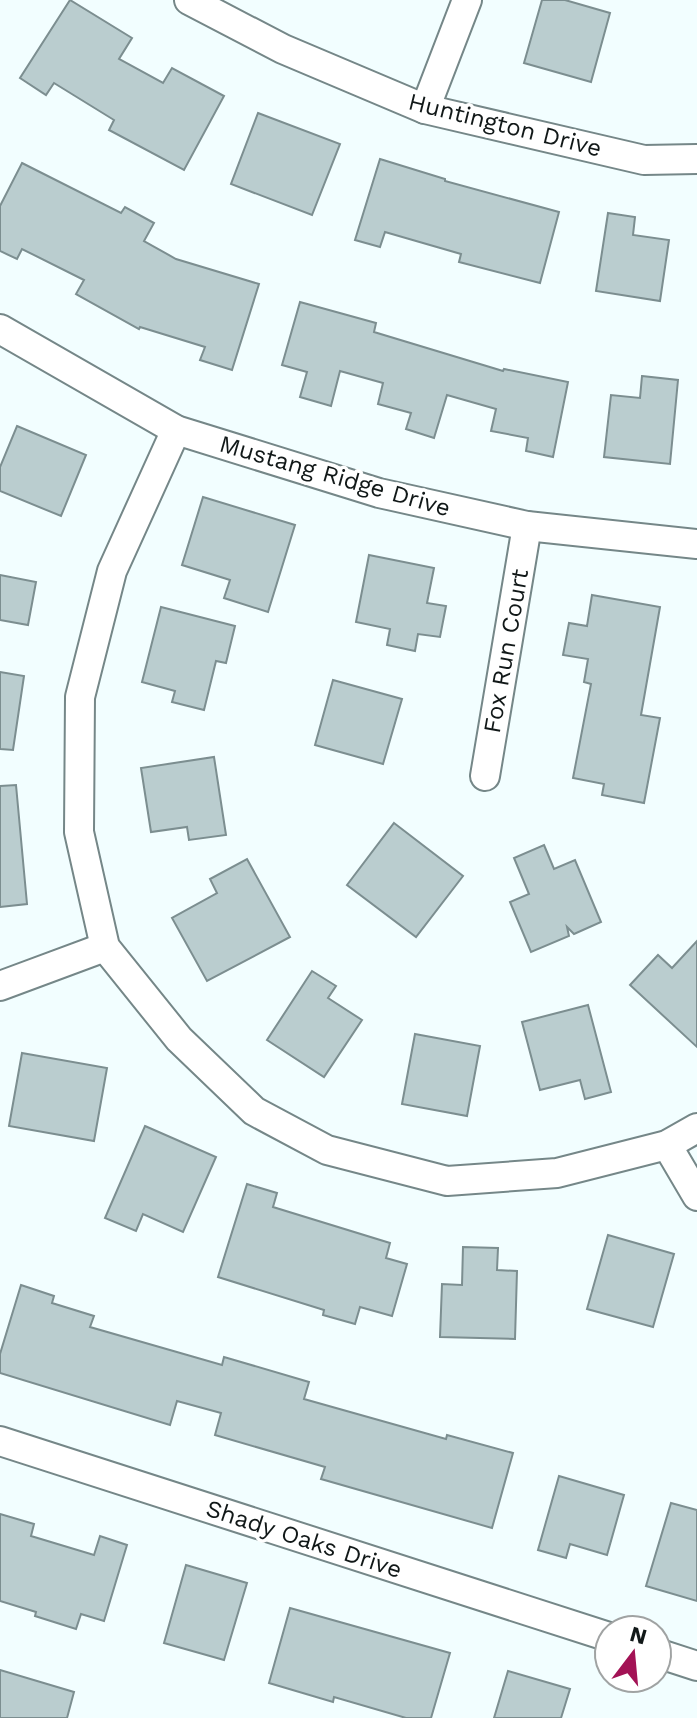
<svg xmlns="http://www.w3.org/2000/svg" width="697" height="1718" font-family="'Work Sans',sans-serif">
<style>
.building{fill:#bacdcf;stroke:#7c8e90;stroke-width:2}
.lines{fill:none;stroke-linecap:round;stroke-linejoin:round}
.street-casing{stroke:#758788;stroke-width:32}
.street{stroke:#fff;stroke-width:28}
.labels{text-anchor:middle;stroke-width:7;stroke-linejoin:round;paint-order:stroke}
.street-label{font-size:24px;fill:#111818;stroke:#fff}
</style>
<rect width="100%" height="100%" fill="#f2feff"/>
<g class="building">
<path d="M70,0L132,38L119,59L163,83L172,68L224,96L184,170L109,130L114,120L54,83L46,95L20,78Z"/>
<path d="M542,0H565L610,13L591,82L524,63Z"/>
<path d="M258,113L340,144L312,215L231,184Z"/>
<path d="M380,159L445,179V181L559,212L540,283L459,262L461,254L385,232L380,247L355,240Z"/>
<path d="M22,163L121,213L125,207L154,223L144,241L176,259L259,284L232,370L200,360L205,347L140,327L139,329L76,294L84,280L22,249L17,259L0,251V206Z"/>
<path d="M608,213L635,217L633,235L669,240L660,301L596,291Z"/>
<path d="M300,302L376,323L374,332L503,371L504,369L568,382L553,457L526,451L528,438L491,431L496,409L447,395L434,438L406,429L411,413L378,404L383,383L340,371L331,406L300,397L307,372L282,365Z"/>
<path d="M642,376L678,380L670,464L604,457L611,395L640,398Z"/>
<path d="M17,426L86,455L61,516L0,491V467Z"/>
<path d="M203,497L295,525L268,612L224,598L230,580L182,565Z"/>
<path d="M369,555L434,568L427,603L446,606L440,637L418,634L415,651L387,645L390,629L356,622Z"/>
<path d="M0,575L36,582L28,625L0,620Z"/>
<path d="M592,595L660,607L641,715L660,718L644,803L602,795L604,784L573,778L591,684L584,682L588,659L563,655L569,623L587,626Z"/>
<path d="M161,607L235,626L226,663L216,661L204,710L172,702L175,691L142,682Z"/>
<path d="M0,672L24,676L13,750L0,749Z"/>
<path d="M333,680L402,699L383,764L315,745Z"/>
<path d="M214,757L226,835L189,840L187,827L151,832L141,768Z"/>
<path d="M16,785L27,904L0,907V786Z"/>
<path d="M394,823L463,876L416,937L347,885Z"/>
<path d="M544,845L554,869L575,860L601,922L574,934L567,927L569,936L531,952L510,902L529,894L514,858Z"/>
<path d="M247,859L290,937L207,981L172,918L217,893L210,879Z"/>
<path d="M697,941V1047L630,985L658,955L672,968Z"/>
<path d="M312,971L336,986L328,998L362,1020L324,1077L267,1040Z"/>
<path d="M588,1005L611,1092L585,1099L580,1080L540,1090L522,1022Z"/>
<path d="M415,1034L480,1046L467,1116L402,1104Z"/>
<path d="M22,1053L107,1068L94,1141L9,1126Z"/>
<path d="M145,1126L216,1157L183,1232L143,1214L136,1231L105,1218Z"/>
<path d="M247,1184L277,1193L273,1207L390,1243L386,1258L407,1264L392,1316L360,1307L355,1324L323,1315L324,1310L218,1277Z"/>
<path d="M608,1235L674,1254L653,1327L587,1309Z"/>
<path d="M463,1247L498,1248L497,1270L517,1271L515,1339L440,1337L442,1284L462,1285Z"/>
<path d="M21,1285L54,1296L52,1303L94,1316L90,1327L222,1365L224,1357L309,1382L304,1399L446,1439L447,1435L513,1453L492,1528L321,1479L325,1467L215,1435L221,1413L177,1401L170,1425L0,1373V1354Z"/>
<path d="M559,1476L624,1495L607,1555L570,1544L566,1558L538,1550Z"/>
<path d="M671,1503L697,1510V1601L646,1586Z"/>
<path d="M0,1514L34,1524L31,1536L94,1555L100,1536L127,1545L104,1621L81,1614L76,1629L35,1616L36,1612L0,1601Z"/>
<path d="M186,1565L247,1583L224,1660L164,1643Z"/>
<path d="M290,1608L450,1653L431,1718H406L334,1697L333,1702L269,1683Z"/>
<path d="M0,1670L74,1692L67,1718H0Z"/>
<path d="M508,1671L570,1689L561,1718H494Z"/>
</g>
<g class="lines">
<defs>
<g id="street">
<path d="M189,0L283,49L425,109L644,160L697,159"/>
<path d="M425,109L467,0"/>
<path d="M0,329L176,430L379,493L527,526L697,544"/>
<path d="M176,430L112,571L80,697L79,832L105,947L179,1039L254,1111L327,1150L447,1181L557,1173L667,1145L697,1128"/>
<path d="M485,776L527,526"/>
<path d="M0,986L105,947"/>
<path d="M667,1145L697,1196"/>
<path d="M0,1441L609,1637"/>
<path d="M657,1653L697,1666"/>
</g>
</defs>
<use href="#street" class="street-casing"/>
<use href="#street" class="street"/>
</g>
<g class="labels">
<g class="street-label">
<text transform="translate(505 125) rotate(14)" y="8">Huntington Drive</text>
<text transform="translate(335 476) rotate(16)" y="8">Mustang Ridge Drive</text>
<text transform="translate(506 651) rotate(-80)" y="8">Fox Run Court</text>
<text transform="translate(304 1539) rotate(18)" y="8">Shady Oaks Drive</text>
</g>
</g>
<g transform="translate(633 1654) rotate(16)"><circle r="38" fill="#ffffff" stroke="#a0a3a3" stroke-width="2"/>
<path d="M0-6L14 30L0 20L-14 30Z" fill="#a31255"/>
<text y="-12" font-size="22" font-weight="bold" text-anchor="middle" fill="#111818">N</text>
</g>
</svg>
